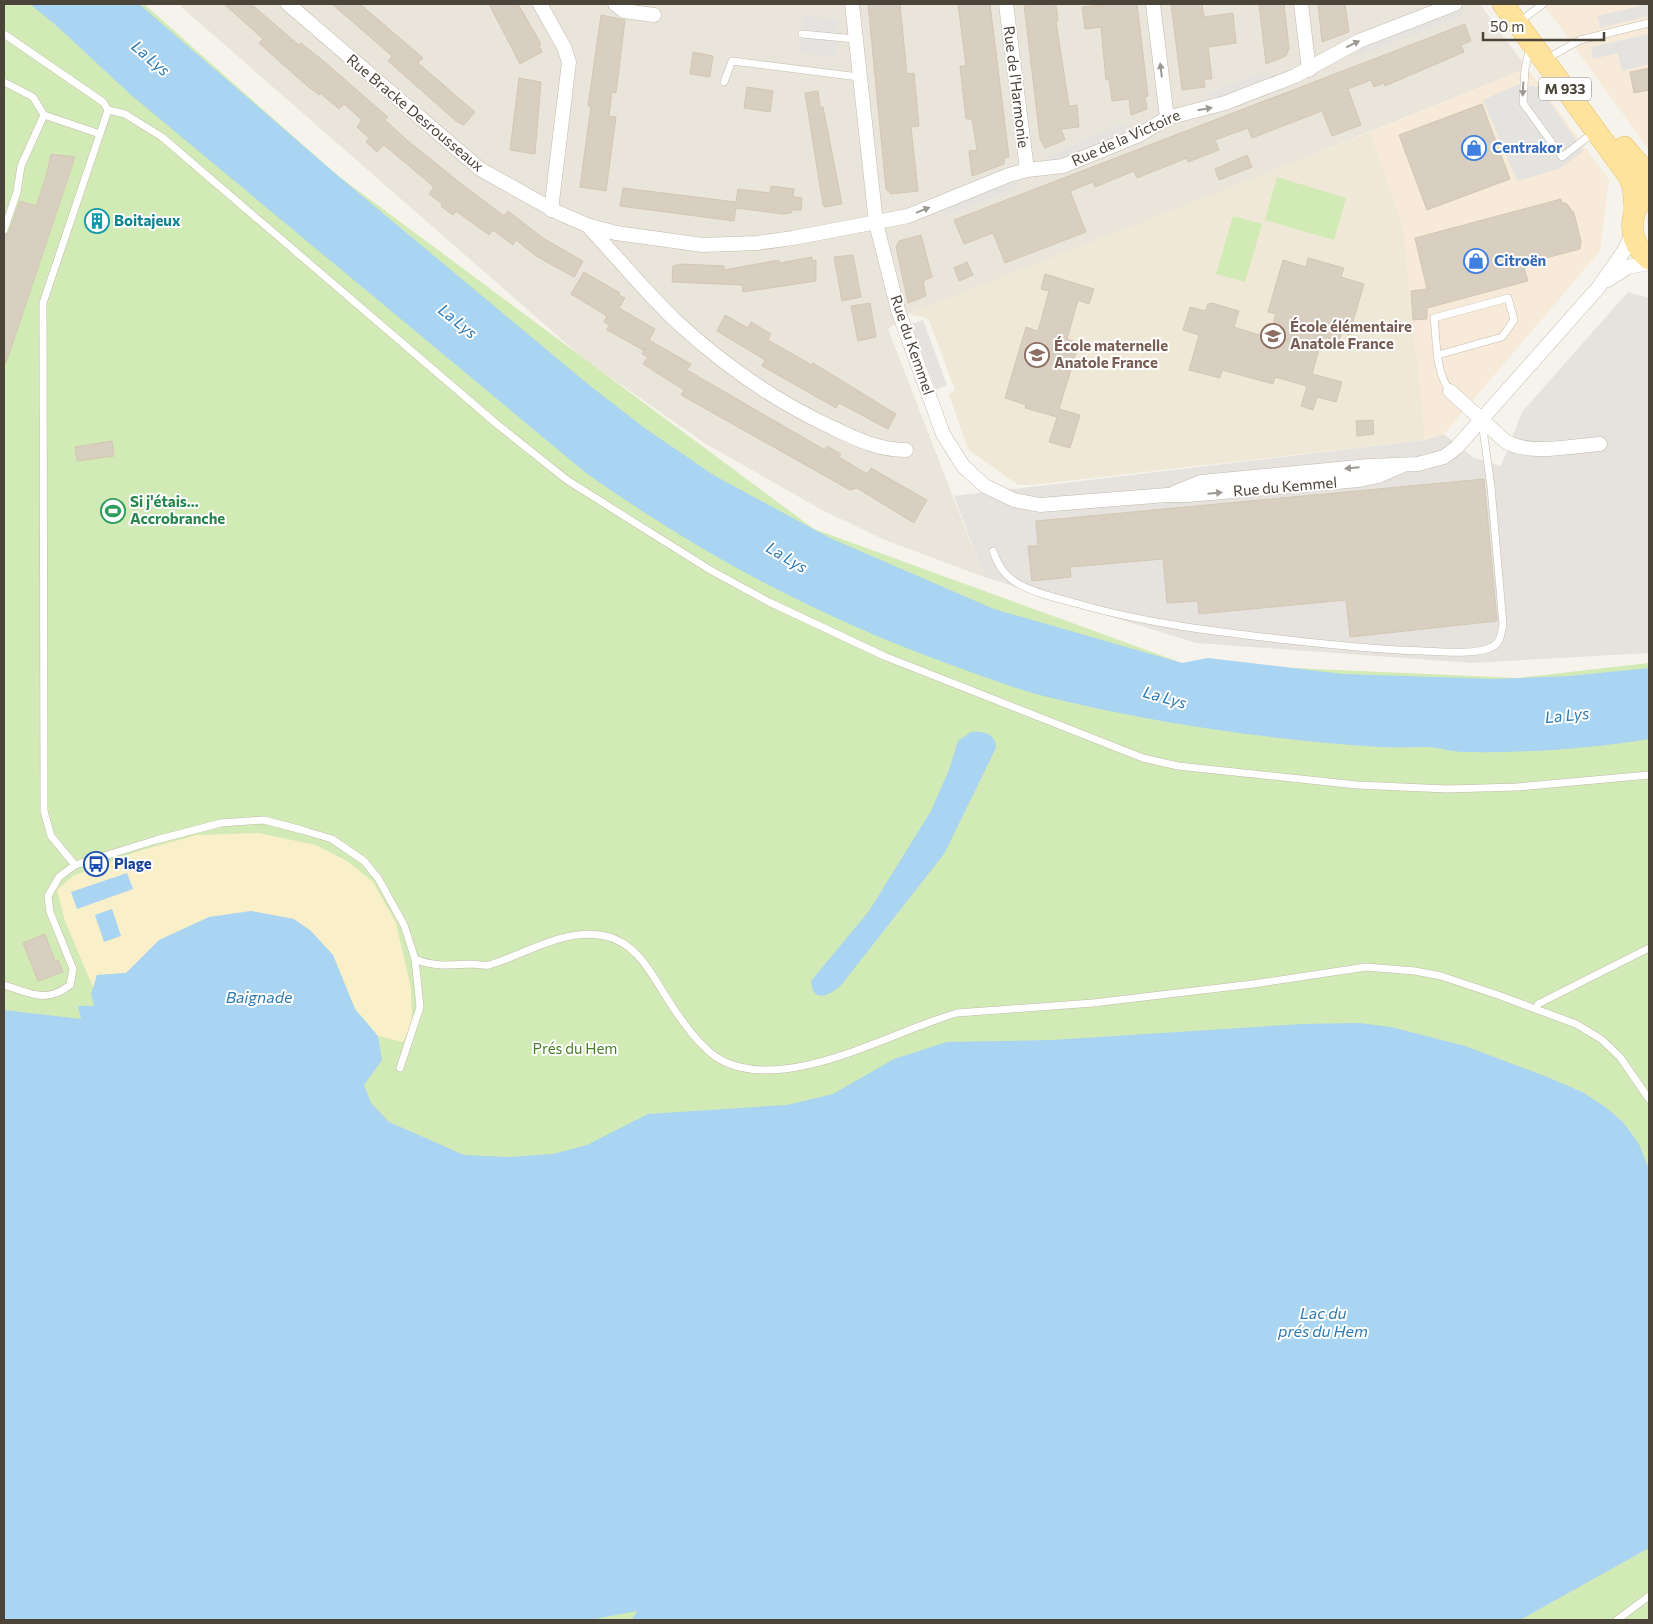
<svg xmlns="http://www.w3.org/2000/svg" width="1653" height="1624" font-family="Commissioner,sans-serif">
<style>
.residential{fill:#eae5da}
.commercial{fill:#f7ead8}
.industrial{fill:#e6e2dd}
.education{fill:#efe8d6}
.green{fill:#d2eab5}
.sand{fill:#f9efc9}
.parking{fill:#e5e3e0}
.water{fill:#a9d4f2}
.building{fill:#d8cfc1;stroke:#d3c7b4}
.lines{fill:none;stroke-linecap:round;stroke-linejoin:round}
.service-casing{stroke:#c2bbae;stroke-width:8}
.minor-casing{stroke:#c2bbae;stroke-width:15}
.primary-casing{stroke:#e6c16a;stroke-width:22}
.service{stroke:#fff;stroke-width:7}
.minor{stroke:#fff;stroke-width:14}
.primary{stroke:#ffe39c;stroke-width:21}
.oneway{fill:#9c9892}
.labels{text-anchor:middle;stroke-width:4;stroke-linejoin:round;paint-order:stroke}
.shield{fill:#fff;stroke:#817c74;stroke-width:1}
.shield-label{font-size:14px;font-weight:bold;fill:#4b4439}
.street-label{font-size:15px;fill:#4b4439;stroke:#fff}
.shop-label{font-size:15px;font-weight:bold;fill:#366cbe;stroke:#fff;text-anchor:start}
.culture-label{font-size:15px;font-weight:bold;fill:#0d838f;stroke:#fff;text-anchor:start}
.education-label{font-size:15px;font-weight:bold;fill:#785e54;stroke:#fff;text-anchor:start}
.leisure-label{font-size:15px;font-weight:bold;fill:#27864d;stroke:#fff;text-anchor:start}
.transit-label{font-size:15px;font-weight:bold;fill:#164399;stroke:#fff;text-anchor:start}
.park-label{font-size:15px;fill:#4a7f2a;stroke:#fff}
.water-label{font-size:16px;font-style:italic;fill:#2e7ab2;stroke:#fff}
</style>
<rect width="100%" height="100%" fill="#f6f3ec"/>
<path class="residential" d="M178,4H1480L1527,68L1121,232L911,313L888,329L984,577L885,540L822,510L706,444L584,359Z"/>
<g class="commercial">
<path d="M1543,4H1649V150L1558,24Z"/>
<path d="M1527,68L1609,180L1600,251L1444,434L1425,440L1403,229L1370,132Z"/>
</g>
<path class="industrial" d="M1628,292L1649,298V653L1473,663L1196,643L984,577L954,496L1425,440L1444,434L1474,458L1501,466L1522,412Z"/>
<path class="education" d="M1370,132L1403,229L1425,440L1031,485H1018L968,449L949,395L955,390L929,320L924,317L912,315L911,313Z"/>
<g class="green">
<path d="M4,4H144L337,175L814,529L1182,663L1518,678L1649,663V1620H4Z"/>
<path d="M1277,177L1346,198L1334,240L1265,220Z"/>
<path d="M1233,216L1262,224L1245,282L1216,274Z"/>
</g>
<path class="sand" d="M258,833L316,845L347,861L373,882L396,923L411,988L412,1023L403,1042L378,1036L355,1009L333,955L140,961L126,973L97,975L94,990L65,921L57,890L73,876L139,851L197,835Z"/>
<g class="parking">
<path d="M1467,4L1460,17L1355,57L1360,45Z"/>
<path d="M1649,4V16L1600,28L1597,16Z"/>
<path d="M803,15L839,20L835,57L798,53Z"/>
<path d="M1649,34V64L1622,71L1618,53L1593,59L1591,47Z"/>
<path d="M1260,73L1274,79L1216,101L1207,94Z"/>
<path d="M1519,84L1539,87L1584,151L1559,169L1517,181L1483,100Z"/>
<path d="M1121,124L1138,132L1056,164L1044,158Z"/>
<path d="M1019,176L1015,189L942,217L949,203Z"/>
<path d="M923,320L947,385L936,390L911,324Z"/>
</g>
<g class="water">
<path d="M30,4H139L337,175L589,385L646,429L715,476L830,538L994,609L1182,663L1208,658L1343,674L1495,679L1570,676L1649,668V739C1589,749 1525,753 1464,752C1452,752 1441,748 1430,747C1413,747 1396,748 1379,747C1276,740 1173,726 1073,703C1032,695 993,680 954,666C822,619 700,554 586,473L131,95L58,27Z"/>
<path d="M971,732C984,731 996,734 996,748L944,854L842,984C831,995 813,1005 811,981L869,911L931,811L949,770L958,741Z"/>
<path d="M127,873L133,889L77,909L71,892Z"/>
<path d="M112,909L121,936L104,942L95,915Z"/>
<path d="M251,911L294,919L311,931L333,955L355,1009L378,1036L382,1060L364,1085L371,1103L389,1122L464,1155L509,1157L553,1154L587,1145L648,1114L787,1105L833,1094L894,1059L947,1042L1052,1040L1303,1024L1359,1023L1391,1027L1465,1046L1545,1076L1582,1092L1604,1106L1623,1122L1639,1144L1649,1170V1548L1520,1620H632L637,1611L590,1620H4V1010L81,1019L78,1006H94L91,994L97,975L126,973L159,940L209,917Z"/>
</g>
<g class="building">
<path d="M224,4H251L299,45L301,43L326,63L388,117L385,120L408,141L459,182L504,216L508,211L543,238L583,261L574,277L536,256L516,240L513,245L493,230L489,235L456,211L453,215L446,210L441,206L442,204L429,194L434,187L384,145L377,152L366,142L369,138L357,127L362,120L344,104L339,109L320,93L319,95L306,85L259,43L263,39Z"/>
<path d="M332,4H360L423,58L418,63L475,112L464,125L456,121L388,61L392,56Z"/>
<path d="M489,4H518L541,44L539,46L542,52L520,64Z"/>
<path d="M868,4H900L907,74L914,73L917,105L919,126L911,127L918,191L891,194L886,189Z"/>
<path d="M958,4H990L1009,157L1004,158V164L972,176L969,151L977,150L972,119H966L960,66H966Z"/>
<path d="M1024,4H1056L1058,21L1056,22L1069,106L1077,105L1079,127L1061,129L1065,140L1045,148L1040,139Z"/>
<path d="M1111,4H1137L1148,96L1145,97L1147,109L1131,115L1129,99L1112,101L1109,79L1106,80L1101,27L1085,29L1082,7Z"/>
<path d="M1171,4H1202L1204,17L1233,13L1236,43L1208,47L1212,79H1204L1205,87L1182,90Z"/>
<path d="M1259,4H1284L1289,48L1286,56L1266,64Z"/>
<path d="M1318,4H1345L1349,32L1322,42Z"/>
<path d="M601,15L625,20L616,93L612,92L609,116L616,117L606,191L580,187L591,106H588Z"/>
<path d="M1465,24L1471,41L1461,45L1464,52L1385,86L1384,83L1374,87L1371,80L1348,89L1361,125L1332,136L1322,111L1252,138L1248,128L1215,140L1219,150L1188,162L1187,158L1137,178L1134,171L1095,187L1093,182L1070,191L1086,232L1005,263L993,233L964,244L954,220Z"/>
<path d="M693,52L713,56L710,77L690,74Z"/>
<path d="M1649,68V90L1634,93L1630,72Z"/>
<path d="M519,78L541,82L535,154L510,150Z"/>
<path d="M747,87L773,91L770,112L744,108Z"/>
<path d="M818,91L820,107H823L842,204L825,207L823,205L805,93Z"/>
<path d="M1482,104L1510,179L1427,210L1399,135Z"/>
<path d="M51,154L75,157L6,363L4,362V235L9,232L20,201L36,206L46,177Z"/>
<path d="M1247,155L1252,167L1219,180L1215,169Z"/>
<path d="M771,186L794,189L793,197L802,198L801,210H792L791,213L783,214L736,208L734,221L620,206L623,188L736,202L738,189L770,193Z"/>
<path d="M1561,199L1562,203H1566L1574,213L1581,241L1580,249L1523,264L1528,281L1427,308V319L1413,320L1411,291L1427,289L1415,238Z"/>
<path d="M921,235L932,277L923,281L926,296L908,303L896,247L899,241Z"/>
<path d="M853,255L861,297L842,301L834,257Z"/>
<path d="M812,257V261L816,260V281L743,292L742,285L672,282L673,266L681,264L724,266V270L779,260V263Z"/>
<path d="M1308,258L1344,268L1341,277L1364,284L1349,335L1342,332L1336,350L1320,346L1312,374L1342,382L1336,402L1317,397L1313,410L1301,406L1307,386L1275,377L1273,384L1222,370L1220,378L1189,370L1199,335L1183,330L1190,307L1205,311L1208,304L1212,303L1239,311L1234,327L1269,338L1276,314L1268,312L1283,260L1306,267Z"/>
<path d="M967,262L973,275L959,281L954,268Z"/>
<path d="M584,272L620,293L619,295L625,298L619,308L655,329L649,340L691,364L687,370L825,450L827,446L841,454L839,457L867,474L871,468L927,500L914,523L857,488L850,490L681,395L684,390L643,364L648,357L642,354L645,347L643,350L607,330L609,325L604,322L607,316L571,294Z"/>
<path d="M1045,274L1094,289L1089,304L1078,300L1067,339L1079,343L1059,409L1080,415L1070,448L1049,442L1057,417L1025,408L1026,405L1005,398L1026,327L1038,331L1049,291L1041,289Z"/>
<path d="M870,303L876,337L858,341L851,306Z"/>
<path d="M725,315L748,328L751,322L771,334L768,340L812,365L813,363L896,414L888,429L839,403L836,408L762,366L765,360L717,331Z"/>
<path d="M1373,420L1374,434L1357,436L1356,421Z"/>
<path d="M112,441L114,456L77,461L75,447Z"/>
<path d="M1484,479L1497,621L1350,637L1346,600L1199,614L1198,601L1167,603L1163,559L1070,567L1071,577L1032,581L1028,546H1038L1036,521Z"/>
<path d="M45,934L55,961L58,960L63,972L38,981L23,943Z"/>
</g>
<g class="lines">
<defs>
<g id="service">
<path d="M1527,16L1543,4"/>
<path d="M4,34L103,102L108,110L43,303L44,811L51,836L75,865"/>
<path d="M802,34L855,39"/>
<path d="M1530,47L1525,69L1523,103L1562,157L1594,132"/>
<path d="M1555,54L1580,40L1649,23"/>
<path d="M4,82L33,97L44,115L100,134"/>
<path d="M724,82L732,61L859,77"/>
<path d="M108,110L125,114L162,137L498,425L567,480L656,536L712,571L769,602L884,656L1143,758L1178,766L1357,785L1447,789L1517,787L1649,775"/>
<path d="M4,230L17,192L21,166L44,115"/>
<path d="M1438,355L1502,337L1514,320L1508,298L1434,318C1437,343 1435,371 1450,391"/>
<path d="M993,551C998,565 1004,575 1017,583C1036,594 1061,599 1082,605C1149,624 1219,632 1288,640C1333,645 1378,650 1424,651C1442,652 1476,655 1492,647C1501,643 1501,633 1503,624L1491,487L1482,422"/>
<path d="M4,985C30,993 46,1004 70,985L73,969L50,912L48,896L59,877L75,865L156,840L221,823L264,820L302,830L332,839L364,861L378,878L404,925L415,959C433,967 451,965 471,964C477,964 483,966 489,965C526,954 566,927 605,936C635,942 650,971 665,995C678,1016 702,1052 725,1062C790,1092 893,1031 957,1013L1093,1003L1253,984L1366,967L1415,971L1441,976L1498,995L1576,1024L1601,1039L1620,1057L1649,1099"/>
<path d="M1537,1008L1538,1004L1649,948"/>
<path d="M400,1068L420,1007L415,959"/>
<path d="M1617,1620L1649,1596"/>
</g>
<g id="minor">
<path d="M288,4L480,169L557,212L587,225L616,233L703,245L757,243L793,238L908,216L1009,175L1027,170L1063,166L1139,135L1167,118L1225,103L1295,76L1359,41L1455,4"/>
<path d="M540,4L564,47L569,62L551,210"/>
<path d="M615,4L624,11L654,15"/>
<path d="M852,4L876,223L898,310L943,434L963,466L985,486L1014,500L1040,505L1167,495H1188L1359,480L1378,476L1401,466"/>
<path d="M1006,4L1027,170"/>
<path d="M1153,4L1167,118"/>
<path d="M1301,4L1309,70"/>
<path d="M588,226C618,258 646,293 678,323C723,364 775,401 831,427C856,439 878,450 906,450"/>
<path d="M1608,280L1628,267L1649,263"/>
<path d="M1450,391L1505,441C1529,456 1572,446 1600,444"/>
<path d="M1174,493L1201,482L1369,466L1418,464L1444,457L1457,447L1598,288L1624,251L1633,232"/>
</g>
<g id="primary">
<path d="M1503,4L1628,175L1633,186L1635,211"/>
<path d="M1624,147L1649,176"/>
<path d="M1649,192C1627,210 1627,241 1649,259"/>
</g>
</defs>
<use href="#service" class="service-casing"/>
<use href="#minor" class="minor-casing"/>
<use href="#primary" class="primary-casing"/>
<use href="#service" class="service"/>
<use href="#minor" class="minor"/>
<use href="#primary" class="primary"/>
</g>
<defs><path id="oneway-solid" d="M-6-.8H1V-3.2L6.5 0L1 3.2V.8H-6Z" transform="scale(1.25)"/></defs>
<g class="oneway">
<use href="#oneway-solid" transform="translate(1353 44) rotate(-26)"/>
<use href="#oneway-solid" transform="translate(1161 70) rotate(-97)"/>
<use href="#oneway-solid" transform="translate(1523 89) rotate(93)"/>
<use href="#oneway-solid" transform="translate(1205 109) rotate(-10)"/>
<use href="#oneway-solid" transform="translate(923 210) rotate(-22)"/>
<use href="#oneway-solid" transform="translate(1352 468) rotate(175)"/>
<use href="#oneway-solid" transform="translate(1215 493) rotate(-5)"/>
</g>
<defs>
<symbol id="shop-ring" viewBox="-11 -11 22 22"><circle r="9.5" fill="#fff" stroke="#3f7fe0" stroke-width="1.5"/><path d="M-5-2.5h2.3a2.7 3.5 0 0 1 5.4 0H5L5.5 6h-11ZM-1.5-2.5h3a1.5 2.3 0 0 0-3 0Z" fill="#3f7fe0"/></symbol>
<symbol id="building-ring" viewBox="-11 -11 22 22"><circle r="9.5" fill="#fff" stroke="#0f9aa8" stroke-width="1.5"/><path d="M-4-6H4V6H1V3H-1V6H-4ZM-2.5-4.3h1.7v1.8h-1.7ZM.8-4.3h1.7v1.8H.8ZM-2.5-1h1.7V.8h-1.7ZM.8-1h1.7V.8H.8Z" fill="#0f9aa8"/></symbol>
<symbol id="school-ring" viewBox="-11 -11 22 22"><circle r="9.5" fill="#fff" stroke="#8d6e63" stroke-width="1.5"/><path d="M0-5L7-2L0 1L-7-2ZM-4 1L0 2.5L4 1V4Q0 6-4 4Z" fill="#8d6e63"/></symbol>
<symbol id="stadium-ring" viewBox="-11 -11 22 22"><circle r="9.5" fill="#fff" stroke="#2e9e5b" stroke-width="1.5"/><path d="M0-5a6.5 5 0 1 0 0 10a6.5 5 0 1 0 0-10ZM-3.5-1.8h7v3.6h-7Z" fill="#2e9e5b"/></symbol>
<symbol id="bus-ring" viewBox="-11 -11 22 22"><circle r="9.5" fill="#fff" stroke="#1a4fb4" stroke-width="1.5"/><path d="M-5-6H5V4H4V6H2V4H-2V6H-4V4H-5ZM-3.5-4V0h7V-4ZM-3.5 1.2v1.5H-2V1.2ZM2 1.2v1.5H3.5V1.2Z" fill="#1a4fb4"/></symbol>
</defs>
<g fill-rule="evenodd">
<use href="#shop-ring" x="1460" y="134" width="28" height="28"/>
<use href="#building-ring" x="83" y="207" width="28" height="28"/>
<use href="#shop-ring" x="1462" y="247" width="28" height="28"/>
<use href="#school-ring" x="1259" y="322" width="28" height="28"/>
<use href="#school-ring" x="1023" y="341" width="28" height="28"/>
<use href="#stadium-ring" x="99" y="497" width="28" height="28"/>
<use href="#bus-ring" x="82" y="850" width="28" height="28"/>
</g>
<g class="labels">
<rect class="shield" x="1539" y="77.5" width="52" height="23" rx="4"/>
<g class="shield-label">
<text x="1565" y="94">M 933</text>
</g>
<g class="street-label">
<text transform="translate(1016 87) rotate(83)" y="5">Rue de l'Harmonie</text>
<text transform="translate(415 113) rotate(40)" y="5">Rue Bracke Desrousseaux</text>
<text transform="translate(1126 138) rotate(-24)" y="5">Rue de la Victoire</text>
<text transform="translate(912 345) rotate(71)" y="5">Rue du Kemmel</text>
<text transform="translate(1285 487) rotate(-5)" y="5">Rue du Kemmel</text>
</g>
<g class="shop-label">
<text x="1492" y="153">Centrakor</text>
<text x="1494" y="266">Citroën</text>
</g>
<g class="culture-label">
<text x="114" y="226">Boitajeux</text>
</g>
<g class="education-label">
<text x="1290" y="332">École élémentaire<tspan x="1290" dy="17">Anatole France</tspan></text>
<text x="1054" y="351">École maternelle<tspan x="1054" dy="17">Anatole France</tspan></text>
</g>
<g class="leisure-label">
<text x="130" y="507">Si j'étais...<tspan x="130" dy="17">Accrobranche</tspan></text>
</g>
<g class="transit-label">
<text x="114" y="869">Plage</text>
</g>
<g class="park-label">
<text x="575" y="1054">Prés du Hem</text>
</g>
<g class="water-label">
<text transform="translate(151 58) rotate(41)" y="6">La Lys</text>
<text transform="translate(458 321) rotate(39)" y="6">La Lys</text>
<text transform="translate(787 557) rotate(31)" y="6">La Lys</text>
<text transform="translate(1165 697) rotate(16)" y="6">La Lys</text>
<text transform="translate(1567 715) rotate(-6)" y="6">La Lys</text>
<text x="259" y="1003">Baignade</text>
<text x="1323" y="1319">Lac du<tspan x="1323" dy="18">prés du Hem</tspan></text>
</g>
</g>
<rect width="1653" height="1624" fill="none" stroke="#4b4439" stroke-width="10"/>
<path d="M1483 32v8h121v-8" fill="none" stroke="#4b4439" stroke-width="2.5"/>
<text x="1490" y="32" font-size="15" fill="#4b4439" stroke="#ffffff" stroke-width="4" paint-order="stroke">50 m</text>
</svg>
